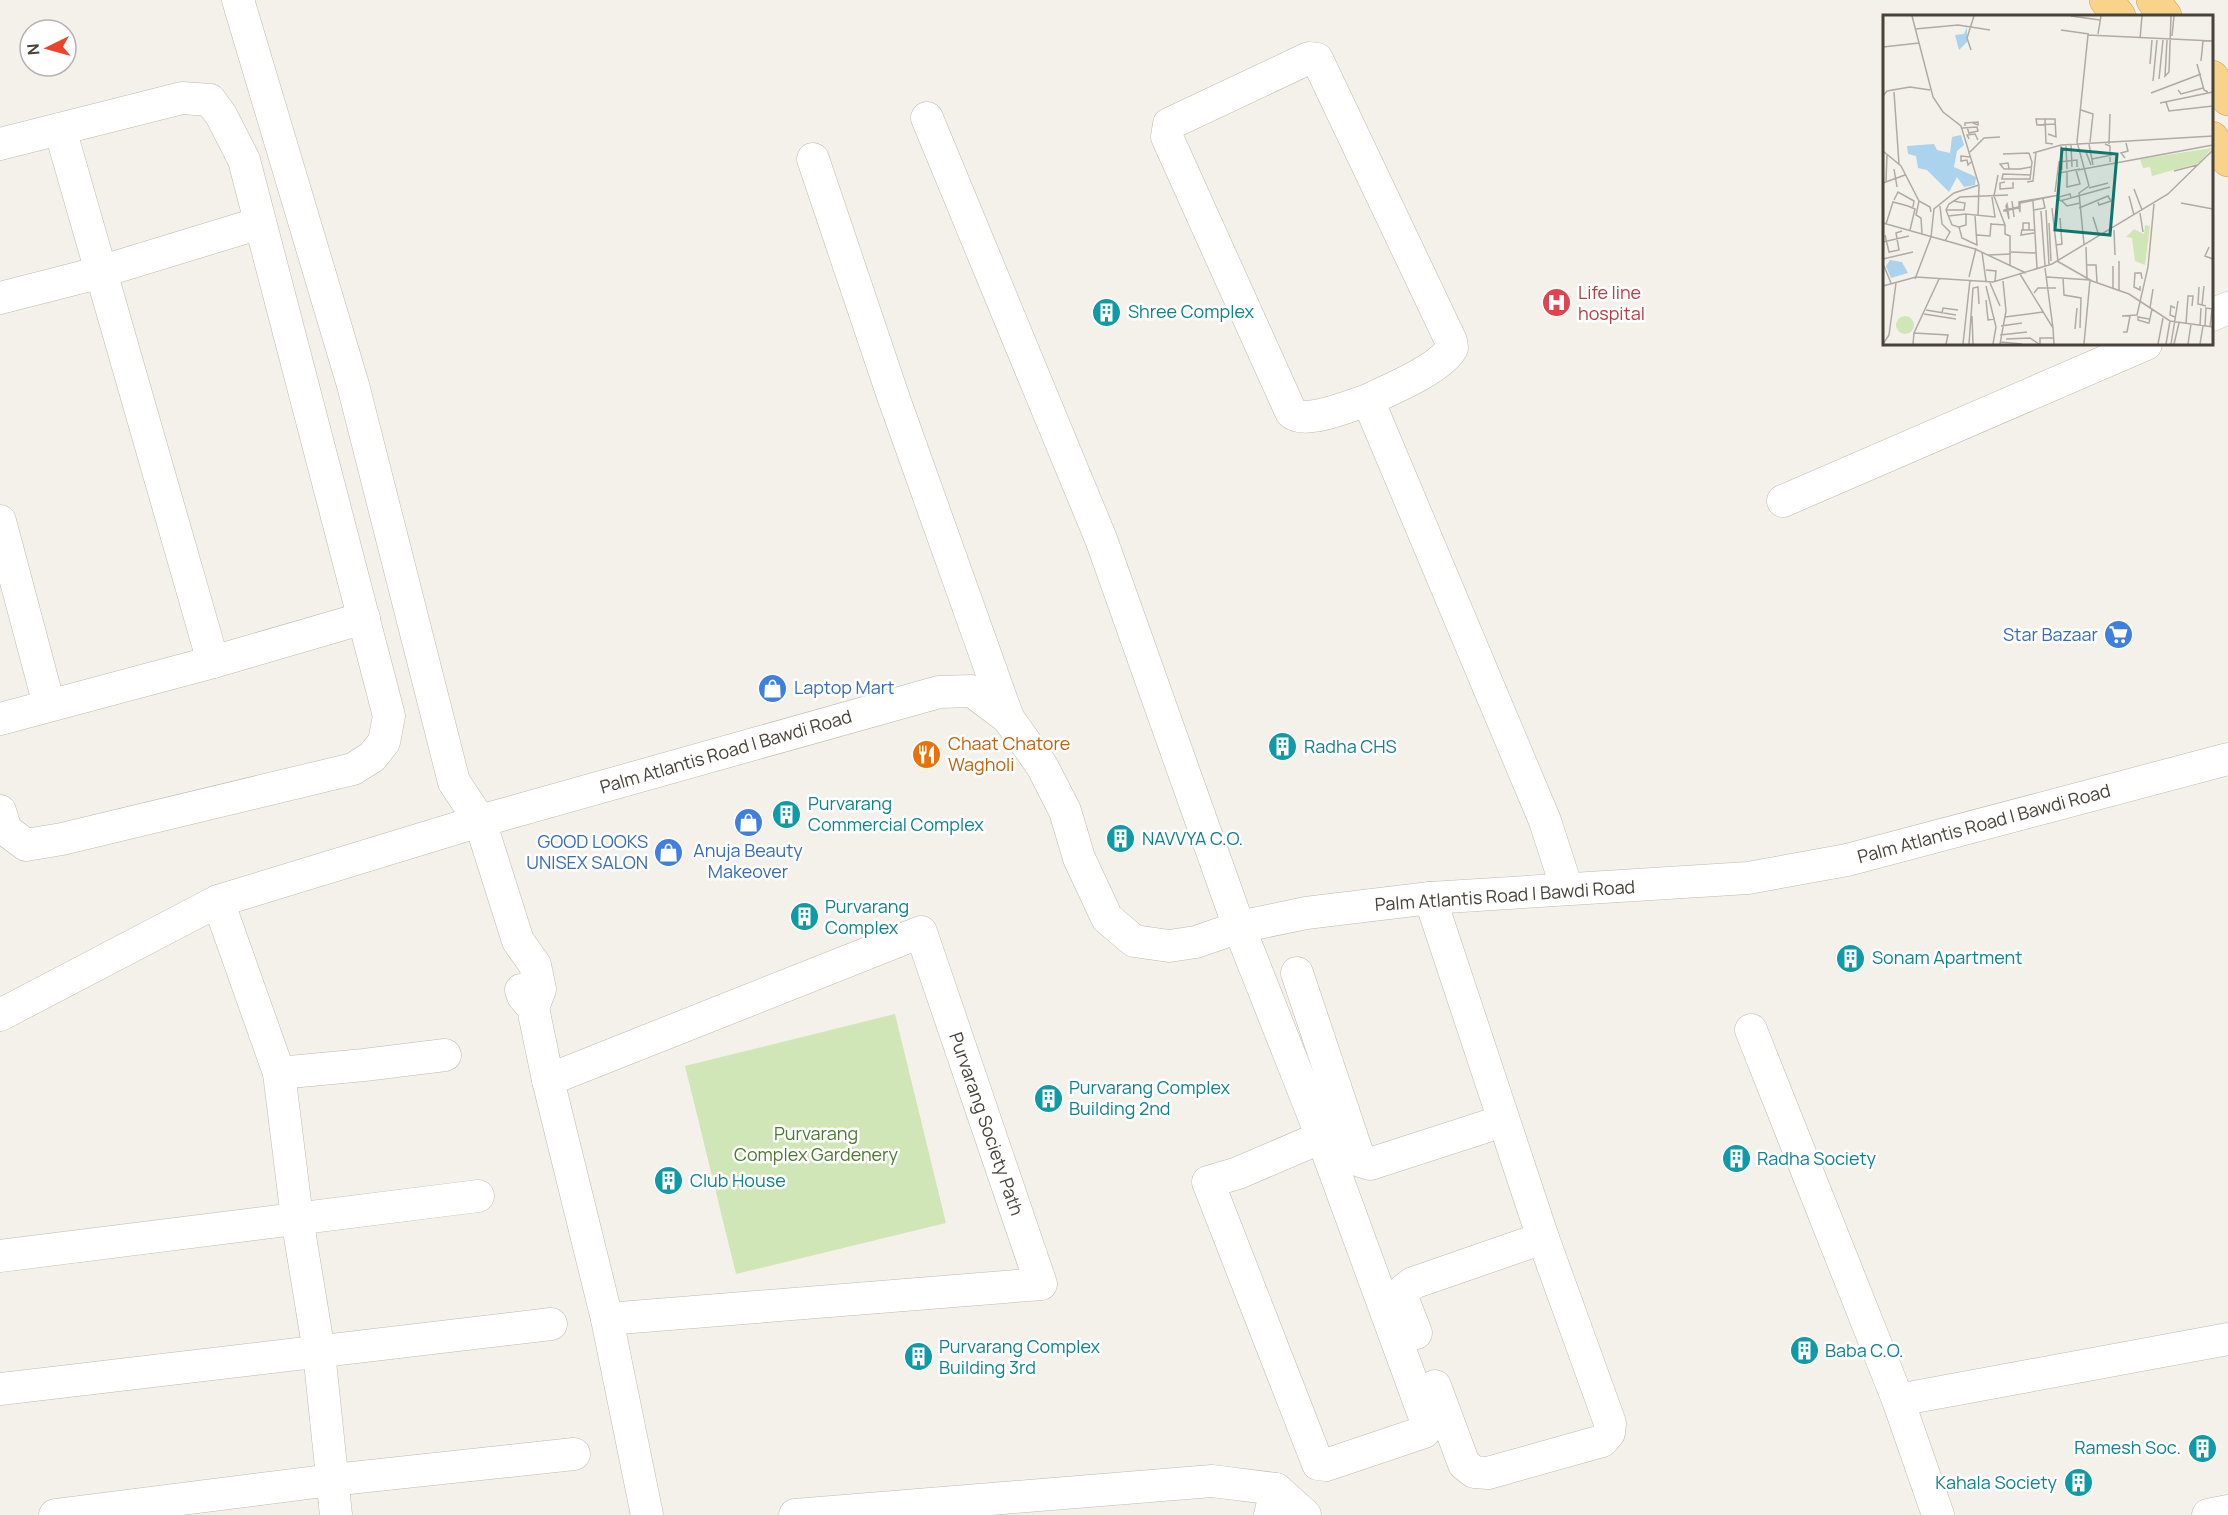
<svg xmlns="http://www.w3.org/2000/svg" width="2228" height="1515" font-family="Manrope,sans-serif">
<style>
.garden{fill:#d1e6b6}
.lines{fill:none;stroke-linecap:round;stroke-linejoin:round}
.minor-casing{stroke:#c0b9ae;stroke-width:33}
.trunk-casing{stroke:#d69e44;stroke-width:34}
.minor{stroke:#fff;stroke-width:32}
.trunk{stroke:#f8d48a;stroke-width:33}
.labels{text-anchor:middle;stroke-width:5;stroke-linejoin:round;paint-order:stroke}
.health-label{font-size:18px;fill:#be3a42;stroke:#fff;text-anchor:start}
.culture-label{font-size:18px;fill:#0d838f;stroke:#fff;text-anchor:start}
.shop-label{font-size:18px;fill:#366cbe;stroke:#fff;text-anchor:end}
.food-label{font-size:18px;fill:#c56008;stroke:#fff;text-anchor:start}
.street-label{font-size:18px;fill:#484239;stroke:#fff}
.park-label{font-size:18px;fill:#4b782e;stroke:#fff}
.inset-road{fill:none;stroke:#afaba4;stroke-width:1.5}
.view{fill:#0f766e;fill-opacity:0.15;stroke:#0f766e;stroke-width:3}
.inset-edge{fill:none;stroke:#484239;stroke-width:3}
</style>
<rect width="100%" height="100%" fill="#f4f1eb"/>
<path class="garden" d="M895,1014L946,1223L736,1274L685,1066Z"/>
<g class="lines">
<defs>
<g id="minor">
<path d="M238,0L353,385L454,782L480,821L518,941L535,965L540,989L533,1008"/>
<path d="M927,118L1101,539L1239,927L1322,1137L1428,1426L1424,1432L1326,1465L1318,1464L1208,1182L1238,1173L1322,1137"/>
<path d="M60,129L213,662"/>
<path d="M0,144L182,98L210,100L221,115L244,160L389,716L384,742L372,757L353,769L62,839L26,845L6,830L0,811"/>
<path d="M813,159L893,396L1008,718"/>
<path d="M0,298L90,275L260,223"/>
<path d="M2212,315L2228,308"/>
<path d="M1368,400C1391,389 1440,369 1452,348L1451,341L1317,59L1309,58L1169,124L1167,137L1291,412C1304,426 1351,405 1368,400L1545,821L1567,889"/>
<path d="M1783,501L2146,344"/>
<path d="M0,521L49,705"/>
<path d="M0,719L213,662L364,618"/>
<path d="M218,901L279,1073"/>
<path d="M1297,973L1360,1161L1370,1164L1503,1121"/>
<path d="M521,990L523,996L533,1008L548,1080L607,1319L647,1515"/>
<path d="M0,1015L218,901L480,821L939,692L972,691L1008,718L1042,766L1065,811L1079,858L1107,918L1134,941L1169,946L1196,942L1239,927L1306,913L1430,898L1748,878L1847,860L2228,759"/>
<path d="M1751,1030L1898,1400L1938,1515"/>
<path d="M548,1080L921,932L1041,1284L607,1319"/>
<path d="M0,1256L478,1196"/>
<path d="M1416,1333L1402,1297L1404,1290L1413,1283L1543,1238L1430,898"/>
<path d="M1435,1386L1464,1464L1474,1472L1488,1473L1602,1441L1609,1433L1610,1423L1543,1238"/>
<path d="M0,1389L551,1324"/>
<path d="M1898,1400L2228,1339"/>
<path d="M55,1515L332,1480L574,1454"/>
<path d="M336,1515L319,1352L297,1218L279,1073L364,1065L445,1055"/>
<path d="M795,1515L1212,1481L1276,1489"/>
<path d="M1270,1515L1276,1489L1305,1515"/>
<path d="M2208,1515L2228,1511"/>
</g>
<g id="trunk">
<path d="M2106,0L2119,16"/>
<path d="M2153,0L2165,16"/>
<path d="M2212,77L2228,99"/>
<path d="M2212,138L2228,160"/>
</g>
</defs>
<use href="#minor" class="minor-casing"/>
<use href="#trunk" class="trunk-casing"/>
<use href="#minor" class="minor"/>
<use href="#trunk" class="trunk"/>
</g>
<defs>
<symbol id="hospital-disc" viewBox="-11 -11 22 22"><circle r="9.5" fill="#e0444e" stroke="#fff"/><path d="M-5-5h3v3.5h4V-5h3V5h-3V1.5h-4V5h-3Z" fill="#fff"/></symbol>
<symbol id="building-disc" viewBox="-11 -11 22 22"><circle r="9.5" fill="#0f9aa8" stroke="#fff"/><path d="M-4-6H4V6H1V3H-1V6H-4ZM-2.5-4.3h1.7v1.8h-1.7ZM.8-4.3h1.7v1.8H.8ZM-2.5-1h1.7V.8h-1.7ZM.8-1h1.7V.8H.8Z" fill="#fff"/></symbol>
<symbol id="supermarket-disc" viewBox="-11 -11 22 22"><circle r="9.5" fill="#3f7fe0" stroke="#fff"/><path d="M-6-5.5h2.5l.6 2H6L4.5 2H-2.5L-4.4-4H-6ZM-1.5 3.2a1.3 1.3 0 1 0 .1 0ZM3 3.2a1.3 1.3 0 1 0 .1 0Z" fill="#fff"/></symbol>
<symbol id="shop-disc" viewBox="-11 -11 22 22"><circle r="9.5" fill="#3f7fe0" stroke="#fff"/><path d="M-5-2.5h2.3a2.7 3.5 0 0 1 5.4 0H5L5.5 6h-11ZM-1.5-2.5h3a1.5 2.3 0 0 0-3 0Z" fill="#fff"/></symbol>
<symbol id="restaurant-disc" viewBox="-11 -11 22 22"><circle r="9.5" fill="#e8710a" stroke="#fff"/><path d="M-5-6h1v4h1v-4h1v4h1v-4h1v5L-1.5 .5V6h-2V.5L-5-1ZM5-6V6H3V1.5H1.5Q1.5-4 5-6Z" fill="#fff"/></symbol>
</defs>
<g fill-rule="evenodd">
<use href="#hospital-disc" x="1540" y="286" width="33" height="33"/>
<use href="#building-disc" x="1090" y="296" width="33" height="33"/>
<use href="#supermarket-disc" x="2102" y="618" width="33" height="33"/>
<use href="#shop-disc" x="756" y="672" width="33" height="33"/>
<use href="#building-disc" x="1266" y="730" width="33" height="33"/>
<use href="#restaurant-disc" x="910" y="738" width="33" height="33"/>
<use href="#building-disc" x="770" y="798" width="33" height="33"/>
<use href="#shop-disc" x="732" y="806" width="33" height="33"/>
<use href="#building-disc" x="1104" y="822" width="33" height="33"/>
<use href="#shop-disc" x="652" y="836" width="33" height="33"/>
<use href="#building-disc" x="788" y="900" width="33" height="33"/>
<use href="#building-disc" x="1834" y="942" width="33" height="33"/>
<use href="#building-disc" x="1032" y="1082" width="33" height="33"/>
<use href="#building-disc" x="1720" y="1142" width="33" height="33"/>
<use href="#building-disc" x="652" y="1164" width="33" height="33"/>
<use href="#building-disc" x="1788" y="1334" width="33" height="33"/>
<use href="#building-disc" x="902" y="1340" width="33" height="33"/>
<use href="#building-disc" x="2186" y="1432" width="33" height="33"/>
<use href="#building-disc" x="2062" y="1466" width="33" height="33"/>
</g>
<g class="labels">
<g class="health-label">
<text x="1578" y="299">Life line<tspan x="1578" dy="21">hospital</tspan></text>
</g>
<g class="culture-label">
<text x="1128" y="318">Shree Complex</text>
<text x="1304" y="753">Radha CHS</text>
<text x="808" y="810">Purvarang<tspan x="808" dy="21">Commercial Complex</tspan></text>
<text x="1142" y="845">NAVVYA C.O.</text>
<text x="825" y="913">Purvarang<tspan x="825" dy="21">Complex</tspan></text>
<text x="1872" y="964">Sonam Apartment</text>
<text x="1069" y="1094">Purvarang Complex<tspan x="1069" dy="21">Building 2nd</tspan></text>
<text x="1757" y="1165">Radha Society</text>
<text x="690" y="1187">Club House</text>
<text x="939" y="1353">Purvarang Complex<tspan x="939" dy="21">Building 3rd</tspan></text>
<text x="1825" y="1357">Baba C.O.</text>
<text x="2181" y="1454" text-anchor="end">Ramesh Soc.</text>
<text x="2057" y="1489" text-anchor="end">Kahala Society</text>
</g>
<g class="shop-label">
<text x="2098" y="641">Star Bazaar</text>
<text x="794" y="694" text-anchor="start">Laptop Mart</text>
<text x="648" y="848">GOOD LOOKS<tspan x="648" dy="21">UNISEX SALON</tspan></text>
<text x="748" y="857" text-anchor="middle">Anuja Beauty<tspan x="748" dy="21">Makeover</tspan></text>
</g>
<g class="food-label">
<text x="948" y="750">Chaat Chatore<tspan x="948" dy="21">Wagholi</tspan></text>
</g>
<g class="street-label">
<text transform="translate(726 752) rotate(-16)" y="6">Palm Atlantis Road | Bawdi Road</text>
<text transform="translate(1984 824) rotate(-15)" y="6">Palm Atlantis Road | Bawdi Road</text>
<text transform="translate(1505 896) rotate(-4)" y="6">Palm Atlantis Road | Bawdi Road</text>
<text transform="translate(986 1124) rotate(71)" y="6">Purvarang Society Path</text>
</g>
<g class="park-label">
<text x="816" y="1140">Purvarang<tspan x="816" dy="21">Complex Gardenery</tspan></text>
</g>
</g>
<g transform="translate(1883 15)">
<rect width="330" height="330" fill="#f4f1eb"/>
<path d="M262,210L267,211L262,250L252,246L249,223L243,222L251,214L261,219Z" fill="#d1e6b6"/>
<path d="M329,133L316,148L269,161L267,152L260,153L257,144Z" fill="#d1e6b6"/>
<path d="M13 310a9 9 0 1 1 18 0a9 9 0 1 1-18 0Z" fill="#d1e6b6"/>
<path d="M84,12V27L76,35L72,20L81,19ZM78,120L81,130L74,136L71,152L93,162L92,170L81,172L74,162L66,177L44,155L35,153L33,141L25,139L24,131L51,129L54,135L67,138L69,122ZM7,245L19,247L25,258L8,263L3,251Z" fill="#abd3ed"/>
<path class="inset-road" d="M29,1L50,82L60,97L78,111L96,170L71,178L51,194L48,222M188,1L217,5M32,14L75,10L107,15M178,15L206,19M215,19L218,1M289,21L291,1M257,24L259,1M284,25L282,61L286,57L288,1M0,32L36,28M88,35L84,23L91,1M318,46L320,26M267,49L269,25M314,49L321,75L325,77M276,64L280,25M270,66L274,25M295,75L298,79L320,73M11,77L16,149M268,78L318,59M0,81L4,76L27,72L47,75M283,87L286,96L330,91M277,88L330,77M198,95L210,99L207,127M162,104L163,128L170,129M82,111V108L95,107V110L90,108M79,113L94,112L95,116L86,118L84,112M165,119L173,122L172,104H153L154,110L172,109M86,124L84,120L92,119L95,125M206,129L210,150M222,129L227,131V147M226,129L227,99M188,130L189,152M178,131L179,155M183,131L184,154M0,136L18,151L36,186L47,192L48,197M207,136L203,137L208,150M87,137L101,123L117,122M146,138L149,147L147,164H119L120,159L148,160M150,138L178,130L330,121M120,139L146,138M87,142L78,141V146L84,145L85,150L88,147M242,143L238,138L245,136L243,128M209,144L229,140M11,154L14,172M126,154L125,148L117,149L121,154H137L148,152M195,155L330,130M291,156L314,150M184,157V172L197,169L193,155M3,167L4,140M122,167L117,168V174L130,173V167M144,167L150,166L153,137M0,168L22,160M206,173L225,168M251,174L259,195M172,177L176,147L194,145V152M176,180V158L197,154M246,181L251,200M11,185L15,177L31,186L30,192M36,186L33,200L38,203L39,219M150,186L154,253M177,186L227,172M177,186L176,182L187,179L188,183M179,186L184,191L197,188M298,188L330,194M57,191L59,209L67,217L62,226M130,193L129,186L131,202L130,194M136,193V187L176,180L137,188V197L136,193L135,192L121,195V196L135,193H136L137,192M169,193L175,246M196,193L225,181L228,186L216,190L215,187M125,194L124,189L123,191L126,204L125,195M63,195H81L82,188L70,186M151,195L162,193L160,184M163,195L166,250M158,196L162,251M257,198L260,217M65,201L83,199M92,201L94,230L79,223L76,212L69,210L63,195L66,189L77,182L125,180M95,201L96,171M210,202L216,221M0,208L92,234L143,258M166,208L168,246M3,209L10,187L25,191L32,194L27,215M108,209L122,210L111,181L115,160M122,210V219L127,221V251M76,212L83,210V199L112,202L109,182M139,214L138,220L151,218M146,215V208H140V215H152M231,215L232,240M2,220L6,237L16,235L13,218L19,216M94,220L107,221L108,208M0,227L26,221M201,229L196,178L206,171L194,127L205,20L330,26M173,230L179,229L177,203M203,232L204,263M326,232L322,241L330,244M99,237L103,266M128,237L153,238M105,240L128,239M0,244L30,237M174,246L209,266L246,279L287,306L330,312M236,246V275M204,250H213L214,267M1,251L8,268M162,253L170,313M103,255L113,256L112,266M137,259L170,313L171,329M86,262L93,233M164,262L207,265L201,329M180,263L181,280L198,283L197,313M32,264L48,222M107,268L117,291M0,271L33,262L110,267L169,249L285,179L330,135M103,271L113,312L110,329M257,271V275L251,272L252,258H258L259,264M316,272L315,289L323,291M230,273V251M151,278L155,273H173M103,285L105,305L112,304M319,290L321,271M267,293L270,274M292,293L288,291L287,300L292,302M43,295L73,300M59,298L60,293L75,295M41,299L73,304M89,301L90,329M239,301L254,300L265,252L271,189M122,302L160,297M266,304L255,302V305L265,308H266L269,294M303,309L305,281H310L309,291M118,311L139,308M317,311L318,293M322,311L323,293L330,294M327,312L329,294M192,314L194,293M240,317H244L247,301M31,318L65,320L63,329M117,320L144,317M123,324L147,323L156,329M117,327L139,329M0,329L6,320L13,268M30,329L31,318L56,264M80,329L87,265M86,329L90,273L95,272L96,289M117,329L123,296L120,266M157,329V323H171M275,329L280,303M283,329L287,306M288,329L295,286M291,329L296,308M305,329L308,309M317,329L320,311"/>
<path class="view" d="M179,134L234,139L227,220L172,215Z"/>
<rect width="330" height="330" class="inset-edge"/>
</g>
<g transform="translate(48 48) rotate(265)"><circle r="28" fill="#ffffff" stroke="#b6b3b0" stroke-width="1.5"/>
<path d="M0-4.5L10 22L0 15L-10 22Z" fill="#ee4328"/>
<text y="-9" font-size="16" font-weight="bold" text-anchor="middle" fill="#484239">N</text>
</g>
</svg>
